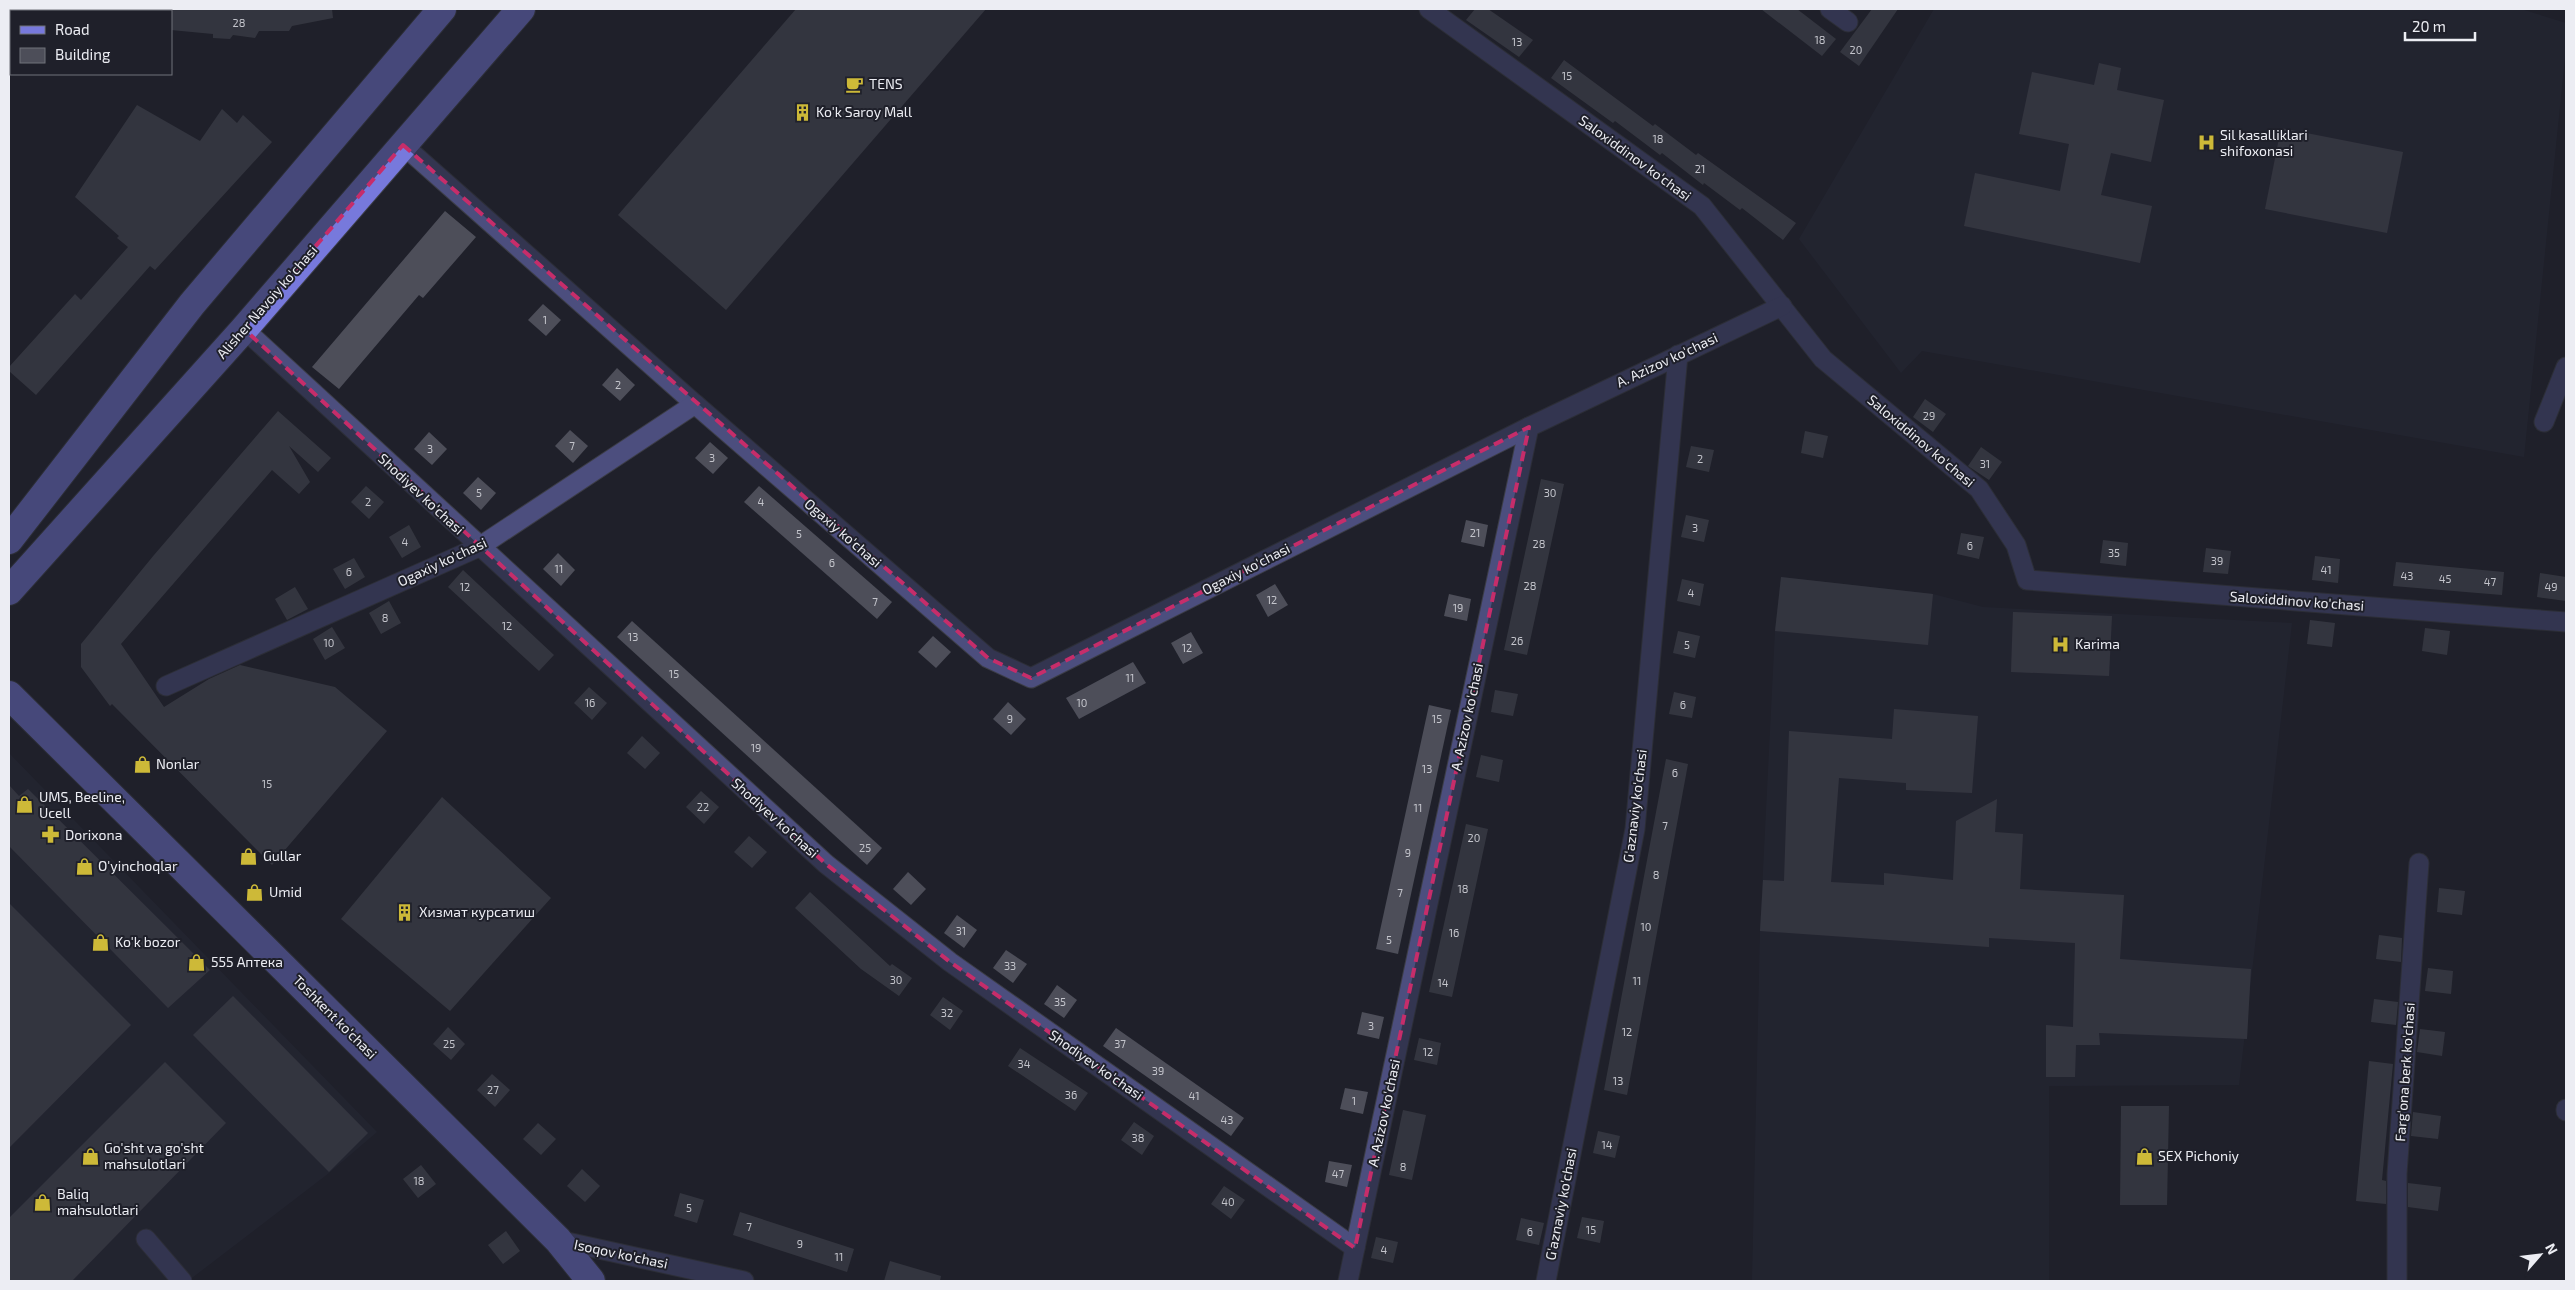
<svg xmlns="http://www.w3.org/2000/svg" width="2575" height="1290" font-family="'Exo 2',sans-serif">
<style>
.built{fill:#272837}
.building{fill:#4d4e59}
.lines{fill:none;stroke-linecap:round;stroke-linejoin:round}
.street-casing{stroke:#3c3d46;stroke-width:21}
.primary-casing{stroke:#3c3d46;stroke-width:30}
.street{stroke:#4c4e7e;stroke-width:19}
.primary{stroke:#7779dc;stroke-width:28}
.marked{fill:none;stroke:#c62d6a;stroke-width:4;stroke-dasharray:10 6;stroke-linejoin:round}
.labels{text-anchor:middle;stroke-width:4;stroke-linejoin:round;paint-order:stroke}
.number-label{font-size:11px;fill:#c4c5cc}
.poi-label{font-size:14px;fill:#ecedf3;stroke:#1f202a;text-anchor:start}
.street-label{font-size:14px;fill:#ecedf3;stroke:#1f202a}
</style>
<rect width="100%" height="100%" fill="#1f202a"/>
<g class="built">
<path d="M1934,9H2521L2566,23V48L2524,457L1922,351L1901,373L1799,239Z"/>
<path d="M1781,577L1933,594L1983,607L2292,623L2239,1085L2049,1086V1281H1752L1760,931L1775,631Z"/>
<path d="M9,753L377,1132L329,1173L188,1281H9Z"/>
</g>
<g class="building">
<path d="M171,9H332L333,18L292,26L289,31H259L255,38L233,35L230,39L213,38V34L171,30Z"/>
<path d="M796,9H986L726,310L618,215Z"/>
<path d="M1475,9H1488L1533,40L1519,57L1466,20Z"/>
<path d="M1761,9H1797L1836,39L1822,56Z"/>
<path d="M1872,9H1898L1859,66L1840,52Z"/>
<path d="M1564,60L1653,126L1655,124L1696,155L1698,153L1796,223L1783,240L1742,208L1740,210L1704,183L1703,185L1662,153L1660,155L1615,121L1613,123L1551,78Z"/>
<path d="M2099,63L2121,68L2117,90L2164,100L2151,162L2111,153L2101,195L2152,206L2140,263L1964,226L1975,173L2060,191L2069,144L2019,134L2032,72L2094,85Z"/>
<path d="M137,105L200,141L222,109L237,123L243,115L272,142L155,270L150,266L36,395L9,371V367L75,294L81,300L128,247L117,238L119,236L75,197Z"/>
<path d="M2281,128L2403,152L2387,233L2265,209Z"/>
<path d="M445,211L476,237L423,298L419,295L339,389L312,367Z"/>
<path d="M543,304L561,320L546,336L528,320Z"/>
<path d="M617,368L635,385L620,401L602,385Z"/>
<path d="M1925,399L1946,414L1933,432L1913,417Z"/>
<path d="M278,411L331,458L318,472L289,446L310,482L299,494L272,470L121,644L164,707L209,679L240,665L335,687L387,731L272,865L112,704L110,706L81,667V644L154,555Z"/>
<path d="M570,430L588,446L573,463L555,446Z"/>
<path d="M1805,431L1828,436L1823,458L1801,453Z"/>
<path d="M429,432L447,449L432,465L414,449Z"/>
<path d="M710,442L728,458L713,474L695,458Z"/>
<path d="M1691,446L1714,450L1709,472L1686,467Z"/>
<path d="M1981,447L2002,462L1989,480L1968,466Z"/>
<path d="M478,477L496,493L481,510L463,493Z"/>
<path d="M1541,479L1564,484L1527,655L1504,650Z"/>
<path d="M366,486L384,502L369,519L351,502Z"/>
<path d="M759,486L892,602L877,619L744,502Z"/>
<path d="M1686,515L1709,520L1704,542L1681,537Z"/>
<path d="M1466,520L1488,525L1484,547L1461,542Z"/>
<path d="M409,525L421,547L402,558L389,537Z"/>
<path d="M1961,533L1984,537L1979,559L1957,554Z"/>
<path d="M2103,540L2128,543L2126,566L2100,563Z"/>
<path d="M2206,548L2231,551L2228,574L2203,572Z"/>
<path d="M558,553L575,570L561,586L543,569Z"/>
<path d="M2315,556L2340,559L2338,583L2312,580Z"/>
<path d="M354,558L365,577L345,589L333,569Z"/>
<path d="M2396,562L2504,572L2502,595L2393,586Z"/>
<path d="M463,570L554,655L539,671L448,587Z"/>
<path d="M2540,573L2566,577V601L2537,597Z"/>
<path d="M1781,577L1933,594L1928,645L1775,631Z"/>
<path d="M1682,579L1704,584L1700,606L1677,601Z"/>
<path d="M1275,584L1288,605L1268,617L1256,595Z"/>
<path d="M295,587L308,609L287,620L275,599Z"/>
<path d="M1449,594L1471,599L1467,621L1444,616Z"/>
<path d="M389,601L401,623L381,634L369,613Z"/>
<path d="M2013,612L2112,616L2109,676L2011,672Z"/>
<path d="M2310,620L2335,623L2332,647L2307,644Z"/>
<path d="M632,621L882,848L867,865L617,637Z"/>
<path d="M332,627L345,648L325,660L313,639Z"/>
<path d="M2425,628L2450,631L2447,655L2422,651Z"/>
<path d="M1678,631L1700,636L1695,658L1673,653Z"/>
<path d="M1191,632L1203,653L1183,664L1171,643Z"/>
<path d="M933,636L951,652L936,668L918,652Z"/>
<path d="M1133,662L1146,683L1079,719L1066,698Z"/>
<path d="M589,687L607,703L592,720L574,703Z"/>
<path d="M1495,690L1518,694L1513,716L1491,712Z"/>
<path d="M1674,692L1696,697L1692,718L1669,714Z"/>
<path d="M1008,702L1026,719L1011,735L993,719Z"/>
<path d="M1429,705L1451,710L1398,954L1376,949Z"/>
<path d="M1894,709L1978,716L1972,793L1906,790V783L1839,778L1831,882L1884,885V873L1953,880L1956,821L1997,799L1995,832L2023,834L2020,889L2124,895L2120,959L2251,969L2247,1039L2099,1033L2100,1045H2076L2075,1077H2046V1025L2073,1027L2075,943L1989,938V947L1760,931L1763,880L1784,881L1789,731L1892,739Z"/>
<path d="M642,736L660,753L645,769L627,753Z"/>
<path d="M1481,755L1503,760L1499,782L1476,777Z"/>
<path d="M1666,759L1688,764L1627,1095L1604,1090Z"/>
<path d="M9,785L19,796L28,789L210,970L168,1008L9,846Z"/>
<path d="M701,791L719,807L704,824L686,807Z"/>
<path d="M442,797L551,898L450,1011L341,919Z"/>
<path d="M1466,824L1488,829L1452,997L1429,992Z"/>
<path d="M749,836L767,852L752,868L734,852Z"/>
<path d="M908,872L926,889L911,905L893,889Z"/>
<path d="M2439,888L2465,891L2462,915L2437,912Z"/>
<path d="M810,892L890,966L892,964L912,978L899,996L861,969L795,908Z"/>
<path d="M9,903L131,1025L9,1148Z"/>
<path d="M957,915L977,930L964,948L944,933Z"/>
<path d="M2379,935L2402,938L2401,962L2376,959Z"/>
<path d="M1006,950L1027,964L1013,983L993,968Z"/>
<path d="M2428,968L2453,971L2451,994L2425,991Z"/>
<path d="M1057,985L1077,1000L1064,1018L1044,1004Z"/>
<path d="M233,996L368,1133L329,1172L193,1035Z"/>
<path d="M943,997L963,1011L950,1030L930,1015Z"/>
<path d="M2374,999L2398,1002L2396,1025L2371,1022Z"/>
<path d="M1362,1012L1384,1017L1379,1039L1357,1034Z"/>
<path d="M448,1027L465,1044L451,1060L433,1044Z"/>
<path d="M1116,1028L1244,1118L1231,1136L1103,1046Z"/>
<path d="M2420,1029L2445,1032L2442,1056L2417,1052Z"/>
<path d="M1419,1038L1441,1043L1437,1065L1414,1060Z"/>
<path d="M1020,1048L1088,1093L1075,1111L1008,1066Z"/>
<path d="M2369,1061L2393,1064L2382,1180L2386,1181V1204L2356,1201Z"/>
<path d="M165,1062L226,1123L72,1281H9V1218Z"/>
<path d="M492,1074L510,1090L495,1107L477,1090Z"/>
<path d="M1345,1088L1368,1092L1363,1114L1340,1109Z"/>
<path d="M2121,1106H2169L2167,1205H2120Z"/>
<path d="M1403,1110L1426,1115L1412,1180L1389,1175Z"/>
<path d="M2413,1112L2441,1116L2438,1139L2411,1136Z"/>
<path d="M1134,1122L1154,1136L1142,1155L1121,1140Z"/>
<path d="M538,1123L556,1139L541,1155L523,1139Z"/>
<path d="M1598,1131L1620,1136L1615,1158L1593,1153Z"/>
<path d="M1329,1161L1352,1165L1347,1187L1325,1182Z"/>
<path d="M421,1165L436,1184L418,1198L403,1179Z"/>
<path d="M582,1169L600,1186L585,1202L567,1186Z"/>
<path d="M2408,1183L2441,1187L2438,1211L2408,1207Z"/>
<path d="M1224,1186L1245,1200L1231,1219L1211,1204Z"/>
<path d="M680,1193L704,1200L697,1223L674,1216Z"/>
<path d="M740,1212L854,1249L847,1272L733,1235Z"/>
<path d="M1582,1217L1604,1221L1600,1243L1577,1238Z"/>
<path d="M1521,1218L1544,1223L1539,1245L1516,1240Z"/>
<path d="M506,1231L520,1251L503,1264L488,1245Z"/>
<path d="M1376,1237L1398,1242L1393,1263L1371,1258Z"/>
<path d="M890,1261L941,1276L940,1281H884Z"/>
</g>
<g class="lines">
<defs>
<g id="street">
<path d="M1429,9L1702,206L1823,359L1979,489L2016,545L2027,580L2566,622"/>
<path d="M1830,9L1848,22"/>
<path d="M403,145L695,404"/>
<path d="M244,329L826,864L950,962L1355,1248"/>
<path d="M2544,422L2566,367"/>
<path d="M166,686L479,547L695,404L988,658L1031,678L1529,427"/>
<path d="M2566,1111V1109"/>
<path d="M146,1239L182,1281"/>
<path d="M558,1240L744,1281"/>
<path d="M1348,1281L1529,427L1782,306"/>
<path d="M1546,1281L1635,829L1678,355"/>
<path d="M2397,1281V1174L2419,863"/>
</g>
<g id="primary">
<path d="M9,540L192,304L442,9"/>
<path d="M9,591L244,329L521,9"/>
<path d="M9,695L558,1240L591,1281"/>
</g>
</defs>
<use href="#street" class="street-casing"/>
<use href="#primary" class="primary-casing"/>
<use href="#street" class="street"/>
<use href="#primary" class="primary"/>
</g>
<path d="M0 0H2575V1290H0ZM403,145L988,658L1031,678L1529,427L1355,1248L950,962L826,864L244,329Z" fill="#1f202a" fill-opacity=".55" fill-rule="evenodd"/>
<path class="marked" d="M403,145L988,658L1031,678L1529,427L1355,1248L950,962L826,864L244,329Z"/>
<defs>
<symbol id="cafe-bare" viewBox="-9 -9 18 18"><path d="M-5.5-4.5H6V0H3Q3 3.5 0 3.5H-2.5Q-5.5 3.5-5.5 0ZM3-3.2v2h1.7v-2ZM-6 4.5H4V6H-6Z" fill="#cdb938" stroke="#1f202a" stroke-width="2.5" paint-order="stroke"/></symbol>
<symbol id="building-bare" viewBox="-9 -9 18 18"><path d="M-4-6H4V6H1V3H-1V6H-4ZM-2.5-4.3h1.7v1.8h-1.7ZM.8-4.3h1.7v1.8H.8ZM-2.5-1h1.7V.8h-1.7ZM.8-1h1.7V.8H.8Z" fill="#cdb938" stroke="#1f202a" stroke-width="2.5" paint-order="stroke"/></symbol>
<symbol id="hospital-bare" viewBox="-9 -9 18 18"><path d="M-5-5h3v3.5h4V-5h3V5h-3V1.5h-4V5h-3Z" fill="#cdb938" stroke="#1f202a" stroke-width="2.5" paint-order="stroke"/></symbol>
<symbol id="shop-bare" viewBox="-9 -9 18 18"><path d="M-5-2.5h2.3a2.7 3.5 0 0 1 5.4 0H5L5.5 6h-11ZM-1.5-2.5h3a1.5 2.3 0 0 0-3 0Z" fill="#cdb938" stroke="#1f202a" stroke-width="2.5" paint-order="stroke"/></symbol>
<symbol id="pharmacy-bare" viewBox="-9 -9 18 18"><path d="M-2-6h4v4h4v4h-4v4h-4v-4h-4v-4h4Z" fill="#cdb938" stroke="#1f202a" stroke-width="2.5" paint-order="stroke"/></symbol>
</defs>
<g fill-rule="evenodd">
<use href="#cafe-bare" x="842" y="72" width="25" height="25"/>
<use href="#building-bare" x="790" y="100" width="25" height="25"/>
<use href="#hospital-bare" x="2194" y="130" width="25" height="25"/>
<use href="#hospital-bare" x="2048" y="632" width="25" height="25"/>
<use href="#shop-bare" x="130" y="752" width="25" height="25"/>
<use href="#shop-bare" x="12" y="792" width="25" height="25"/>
<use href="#pharmacy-bare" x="38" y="822" width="25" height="25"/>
<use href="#shop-bare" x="236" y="844" width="25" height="25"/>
<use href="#shop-bare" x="72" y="854" width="25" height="25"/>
<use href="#shop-bare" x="242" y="880" width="25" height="25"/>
<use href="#building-bare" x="392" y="900" width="25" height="25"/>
<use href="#shop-bare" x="88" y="930" width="25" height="25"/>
<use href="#shop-bare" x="184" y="950" width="25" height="25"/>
<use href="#shop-bare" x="78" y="1144" width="25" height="25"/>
<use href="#shop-bare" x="2132" y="1144" width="25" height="25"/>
<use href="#shop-bare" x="30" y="1190" width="25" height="25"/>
</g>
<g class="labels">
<g class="number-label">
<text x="239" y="27">28</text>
<text x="1820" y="44">18</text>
<text x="1517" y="46">13</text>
<text x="1856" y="54">20</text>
<text x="1567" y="80">15</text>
<text x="1658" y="143">18</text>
<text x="1700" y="173">21</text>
<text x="545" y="324">1</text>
<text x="618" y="389">2</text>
<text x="1929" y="420">29</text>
<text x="572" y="450">7</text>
<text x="430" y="453">3</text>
<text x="712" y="462">3</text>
<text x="1700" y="463">2</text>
<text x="1985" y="468">31</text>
<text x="479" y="497">5</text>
<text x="1550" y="497">30</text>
<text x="368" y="506">2</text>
<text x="761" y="506">4</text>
<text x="1695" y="532">3</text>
<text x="1475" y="537">21</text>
<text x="799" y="538">5</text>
<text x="405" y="546">4</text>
<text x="1539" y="548">28</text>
<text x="1970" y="550">6</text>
<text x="2114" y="557">35</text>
<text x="2217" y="565">39</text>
<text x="832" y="567">6</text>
<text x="559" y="573">11</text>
<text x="2326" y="574">41</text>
<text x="349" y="576">6</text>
<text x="2407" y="580">43</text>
<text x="2445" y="583">45</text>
<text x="2490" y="586">47</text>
<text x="1530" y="590">28</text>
<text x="465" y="591">12</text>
<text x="2551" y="591">49</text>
<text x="1691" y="597">4</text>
<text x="1272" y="604">12</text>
<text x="875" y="606">7</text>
<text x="1458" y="612">19</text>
<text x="385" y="622">8</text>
<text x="507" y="630">12</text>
<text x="633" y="641">13</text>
<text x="1517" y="645">26</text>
<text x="329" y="647">10</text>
<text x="1687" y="649">5</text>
<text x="1187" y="652">12</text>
<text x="674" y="678">15</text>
<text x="1130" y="682">11</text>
<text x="590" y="707">16</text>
<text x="1082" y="707">10</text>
<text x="1683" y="709">6</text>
<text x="1010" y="723">9</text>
<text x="1437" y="723">15</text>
<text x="756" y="752">19</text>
<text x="1427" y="773">13</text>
<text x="1675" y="777">6</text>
<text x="267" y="788">15</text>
<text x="703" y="811">22</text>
<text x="1418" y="812">11</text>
<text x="1665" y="830">7</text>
<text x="1474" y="842">20</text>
<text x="865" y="852">25</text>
<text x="1408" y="857">9</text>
<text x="1656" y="879">8</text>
<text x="1463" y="893">18</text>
<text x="1400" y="897">7</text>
<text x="1646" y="931">10</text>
<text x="961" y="935">31</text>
<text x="1454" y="937">16</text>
<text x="1389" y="944">5</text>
<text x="1010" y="970">33</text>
<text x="896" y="984">30</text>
<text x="1637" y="985">11</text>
<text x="1443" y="987">14</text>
<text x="1060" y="1006">35</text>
<text x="947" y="1017">32</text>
<text x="1371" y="1030">3</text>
<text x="1627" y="1036">12</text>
<text x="449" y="1048">25</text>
<text x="1120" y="1048">37</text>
<text x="1428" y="1056">12</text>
<text x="1024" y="1068">34</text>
<text x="1158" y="1075">39</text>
<text x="1618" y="1085">13</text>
<text x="493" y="1094">27</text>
<text x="1071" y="1099">36</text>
<text x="1194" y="1100">41</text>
<text x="1354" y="1105">1</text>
<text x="1227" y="1124">43</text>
<text x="1138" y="1142">38</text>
<text x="1607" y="1149">14</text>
<text x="1403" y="1171">8</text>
<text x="1338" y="1178">47</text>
<text x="419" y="1185">18</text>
<text x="1228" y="1206">40</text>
<text x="689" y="1212">5</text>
<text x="749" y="1231">7</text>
<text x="1591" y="1234">15</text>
<text x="1530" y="1236">6</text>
<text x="800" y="1248">9</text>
<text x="1384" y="1254">4</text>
<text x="839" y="1261">11</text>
</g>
<g class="poi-label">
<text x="869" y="89">TENS</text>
<text x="816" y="117">Ko'k Saroy Mall</text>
<text x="2220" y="140">Sil kasalliklari<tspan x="2220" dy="16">shifoxonasi</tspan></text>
<text x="2075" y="649">Karima</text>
<text x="156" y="769">Nonlar</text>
<text x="39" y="802">UMS, Beeline,<tspan x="39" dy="16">Ucell</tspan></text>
<text x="65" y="840">Dorixona</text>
<text x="263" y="861">Gullar</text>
<text x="98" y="871">O'yinchoqlar</text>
<text x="269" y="897">Umid</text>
<text x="419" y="917">Хизмат курсатиш</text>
<text x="115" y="947">Ko'k bozor</text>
<text x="211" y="967">555 Аптека</text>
<text x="104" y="1153">Go'sht va go'sht<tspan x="104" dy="16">mahsulotlari</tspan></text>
<text x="2158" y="1161">SEX Pichoniy</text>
<text x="57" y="1199">Baliq<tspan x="57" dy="16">mahsulotlari</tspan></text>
</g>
<g class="street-label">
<text transform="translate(1635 158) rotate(36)" y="5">Saloxiddinov ko'chasi</text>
<text transform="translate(267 302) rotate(-49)" y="5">Alisher Navoiy ko'chasi</text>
<text transform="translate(1667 360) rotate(-25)" y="5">A. Azizov ko'chasi</text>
<text transform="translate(1921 441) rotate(40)" y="5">Saloxiddinov ko'chasi</text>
<text transform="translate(421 494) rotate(43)" y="5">Shodiyev ko'chasi</text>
<text transform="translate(843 533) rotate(41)" y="5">Ogaxiy ko'chasi</text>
<text transform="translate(442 562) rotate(-25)" y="5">Ogaxiy ko'chasi</text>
<text transform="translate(1246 569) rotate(-27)" y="5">Ogaxiy ko'chasi</text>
<text transform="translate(2297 601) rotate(4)" y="5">Saloxiddinov ko'chasi</text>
<text transform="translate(1467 717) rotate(-78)" y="5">A. Azizov ko'chasi</text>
<text transform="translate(1635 806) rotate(-83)" y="5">G'aznaviy ko'chasi</text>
<text transform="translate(775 818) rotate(42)" y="5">Shodiyev ko'chasi</text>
<text transform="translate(335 1017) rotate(45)" y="5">Toshkent ko'chasi</text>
<text transform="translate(1096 1065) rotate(35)" y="5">Shodiyev ko'chasi</text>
<text transform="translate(2405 1072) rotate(-86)" y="5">Farg'ona berk ko'chasi</text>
<text transform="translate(1384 1113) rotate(-78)" y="5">A. Azizov ko'chasi</text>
<text transform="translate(1561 1204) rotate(-79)" y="5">G'aznaviy ko'chasi</text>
<text transform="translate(621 1254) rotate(12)" y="5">Isoqov ko'chasi</text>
</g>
</g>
<rect width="2575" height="1290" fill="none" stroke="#ecedf3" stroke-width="20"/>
<rect x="10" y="10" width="162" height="65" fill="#1f202a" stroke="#71727a"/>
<rect x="20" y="26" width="25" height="8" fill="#7779dc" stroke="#71727a"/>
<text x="55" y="35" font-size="15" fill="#ecedf3">Road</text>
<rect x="20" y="48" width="25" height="15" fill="#4d4e59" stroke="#71727a"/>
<text x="55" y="60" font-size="15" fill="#ecedf3">Building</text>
<g transform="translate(2540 1255) rotate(62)" stroke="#1f202a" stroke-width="4" paint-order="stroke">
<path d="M0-4L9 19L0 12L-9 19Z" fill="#ecedf3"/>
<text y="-8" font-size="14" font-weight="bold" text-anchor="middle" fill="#ecedf3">N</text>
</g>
<path d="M2405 32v8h70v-8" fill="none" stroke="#ecedf3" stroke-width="2.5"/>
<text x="2412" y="32" font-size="15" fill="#ecedf3" stroke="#1f202a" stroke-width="4" paint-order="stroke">20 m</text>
</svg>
